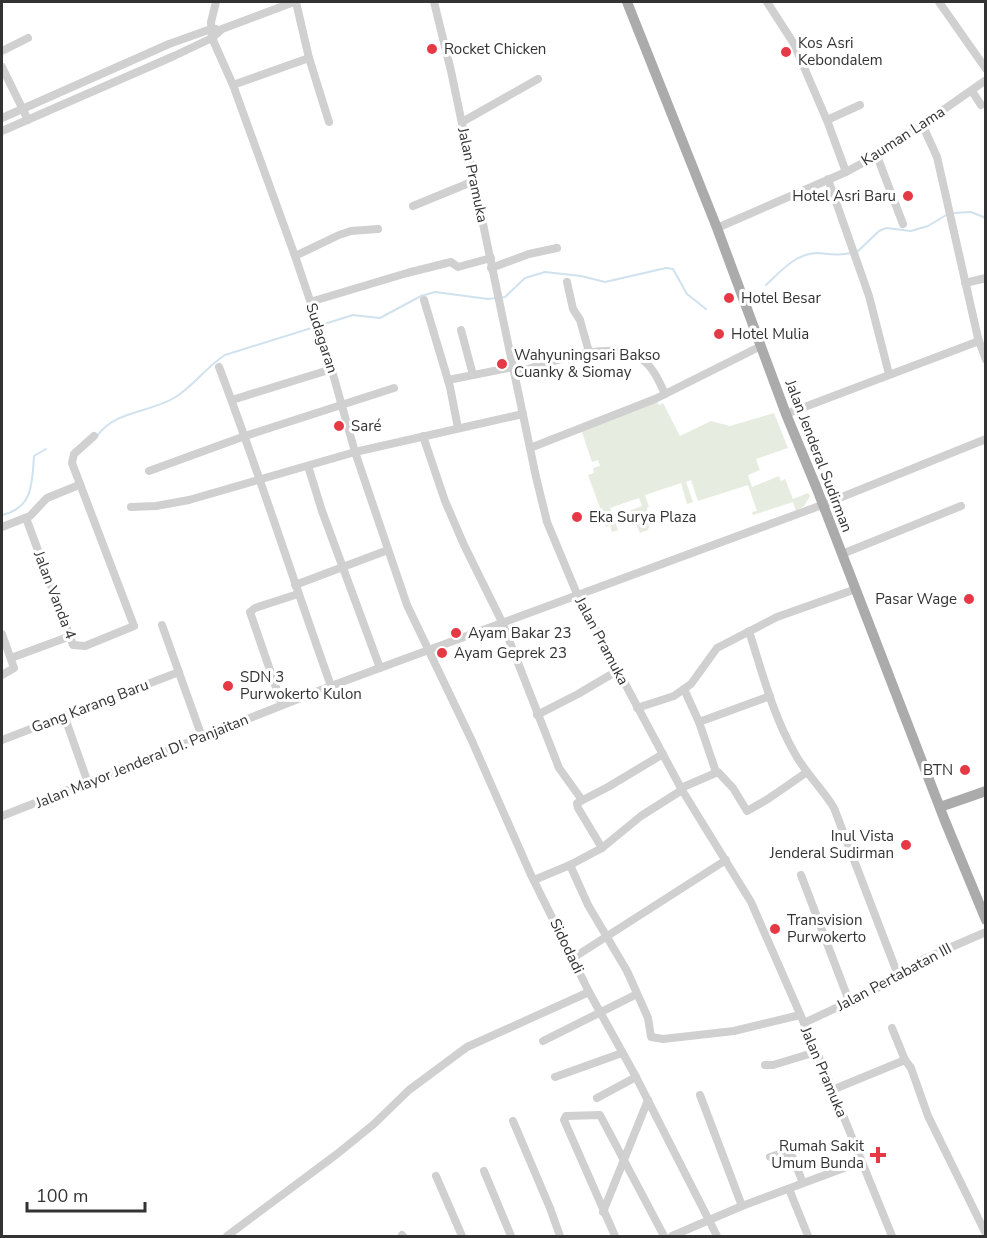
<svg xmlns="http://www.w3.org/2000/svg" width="987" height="1238" font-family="'Nunito Sans',sans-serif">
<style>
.green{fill:#e6ecdf}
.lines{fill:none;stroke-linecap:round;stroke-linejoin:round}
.stream{stroke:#cfe2ee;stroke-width:2}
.minor{stroke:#d0d0d0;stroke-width:8}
.major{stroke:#ababab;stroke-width:10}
.poi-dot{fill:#e63946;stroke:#fff;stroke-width:2}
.labels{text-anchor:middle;stroke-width:6;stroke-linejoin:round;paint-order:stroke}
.poi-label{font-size:15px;fill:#333;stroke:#fff;text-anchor:start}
.street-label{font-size:15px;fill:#333;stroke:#fff}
</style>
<rect width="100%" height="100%" fill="#fff"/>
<path class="green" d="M655,399L659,405L663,403L680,436L711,421L730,426L774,413L788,448L756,459L760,470L748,475L752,487L779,476L781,481L785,479L793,499L808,493L810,496L804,506L796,511L793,502L753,515L752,512L757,511L748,485L698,501L691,480L686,482L693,502L687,504L681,483L645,495L649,507L647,508L649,527L648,530L640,533L633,518L625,521L623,513L642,506L639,498L610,508L618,530L612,532L610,525L606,527L604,522L599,524L596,521L597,513L601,511L588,475L594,473L593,468L600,466L598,460L592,462L581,429Z"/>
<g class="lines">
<g class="stream">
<path d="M953,213L971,212L986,218"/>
<path d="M857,252L879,231L886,228L911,231L928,226L948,214"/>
<path d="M766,285C781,271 796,253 818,253C830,254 839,256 851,253"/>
<path d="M98,435C115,411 151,412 174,398C193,387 206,367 225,355L353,315L380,318L421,296L435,292L488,299L505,297L525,278L545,272L581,276L605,282L666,268L673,269L687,294L706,309"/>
<path d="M2,515C33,508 32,484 34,456L46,449"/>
</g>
<g class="minor">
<path d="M216,2L211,22L212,38L233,85L295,256L323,339L355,452L407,605L472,741L531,875L589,992L636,1077L717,1236"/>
<path d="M296,2L309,58L329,122"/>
<path d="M434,2L451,71L536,477L547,522L577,594L682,790L751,902L825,1071L892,1236"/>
<path d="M767,2L794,44L828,123L846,172"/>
<path d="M939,2L986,69"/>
<path d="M2,51L28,38"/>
<path d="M2,67L28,120"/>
<path d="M233,85L309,58"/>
<path d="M972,91L981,105"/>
<path d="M2,118L169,44L211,29H216"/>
<path d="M827,120L860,105"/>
<path d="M462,122L538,79"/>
<path d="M922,124L937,157L978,338L986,360"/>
<path d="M2,131L174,56L212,38L222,29L294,2"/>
<path d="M877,156L903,224"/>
<path d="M828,179L869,296L889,374"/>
<path d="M413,206L474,181"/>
<path d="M717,228L846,172L883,152L986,80"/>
<path d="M295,256L339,235L351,231L378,229"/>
<path d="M491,268L529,254L557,248"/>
<path d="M567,282L573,309L580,320L589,352"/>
<path d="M965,283L986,278"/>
<path d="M424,300L450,387L458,428"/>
<path d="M310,302L407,273L451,262L458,267L491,258"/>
<path d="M461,330L473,375"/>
<path d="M219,367C259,472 293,580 331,686"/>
<path d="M515,373C546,364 609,339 638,357C652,364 659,381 665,394"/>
<path d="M448,380L514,367"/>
<path d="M232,400L332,369"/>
<path d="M786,414L979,341"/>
<path d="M423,436L445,501L464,545L502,622L554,755L559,768L582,800"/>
<path d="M530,448L655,399L761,346"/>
<path d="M308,466L322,511L380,668"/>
<path d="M149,471L245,436L394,388"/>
<path d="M131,507L156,506L189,500L355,452L523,414"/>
<path d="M26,518L73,645L85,646L134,626L72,463L74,454L94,436"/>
<path d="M2,527L30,516L47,498L79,485"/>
<path d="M842,554L961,506"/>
<path d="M295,585L388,550"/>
<path d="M162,625L202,737"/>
<path d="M749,631C762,672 773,715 794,752C805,773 822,788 834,808L898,975"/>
<path d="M2,634L14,668L2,675"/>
<path d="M11,658L68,637"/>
<path d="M684,689L699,722L716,772"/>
<path d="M282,705L250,612L255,608L298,594"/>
<path d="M637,708L674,696L691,684L717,648L777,617L856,589"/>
<path d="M64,715L88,783"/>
<path d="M537,715L578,694L617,671"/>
<path d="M699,722L770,696"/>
<path d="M2,740L179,672"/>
<path d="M681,788L718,772L733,788L747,811L768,799L807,772"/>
<path d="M2,816L331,686L822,505L986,439"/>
<path d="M602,848L578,808L577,803L608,787L663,754"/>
<path d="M570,865L588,905L627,971L648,1018L651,1037L663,1039L734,1031L800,1015"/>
<path d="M801,875L849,1001"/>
<path d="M534,880L570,865L602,848L641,816L682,790"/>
<path d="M573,958L726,860"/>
<path d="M804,1023L874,990L926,958L986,932"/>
<path d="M892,1028L905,1060"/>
<path d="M543,1041L637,994"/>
<path d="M765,1065H773L816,1052"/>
<path d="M555,1077L622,1053"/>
<path d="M832,1090L905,1060L911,1068L928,1116L986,1234"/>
<path d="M700,1095L742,1206"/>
<path d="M597,1098L636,1077"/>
<path d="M513,1121L550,1208L560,1236"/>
<path d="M770,1157L783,1153H789L793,1158L803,1183"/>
<path d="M484,1171L511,1236"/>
<path d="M436,1176L462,1236"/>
<path d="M789,1189L808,1236"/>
<path d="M603,1212L648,1100"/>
<path d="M402,1235L403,1236"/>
<path d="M227,1236L337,1154L374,1124L409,1090L467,1047L589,992"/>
<path d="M615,1236L564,1120L566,1116L600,1115L664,1236"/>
<path d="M672,1236L742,1206L860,1162"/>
</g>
<g class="major">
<path d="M627,2L717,228L786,414L817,489L945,821L986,920"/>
<path d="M940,807L986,791"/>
</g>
</g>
<g class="poi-dot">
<circle cx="432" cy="49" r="6"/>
<circle cx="786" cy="52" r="6"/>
<circle cx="908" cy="196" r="6"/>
<circle cx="729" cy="298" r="6"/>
<circle cx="719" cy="334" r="6"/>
<circle cx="502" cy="364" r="6"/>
<circle cx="339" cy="426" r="6"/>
<circle cx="577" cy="517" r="6"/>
<circle cx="969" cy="599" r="6"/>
<circle cx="456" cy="633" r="6"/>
<circle cx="442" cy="653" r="6"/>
<circle cx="228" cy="686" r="6"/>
<circle cx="965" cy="770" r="6"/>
<circle cx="906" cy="845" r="6"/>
<circle cx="775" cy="929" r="6"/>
<path d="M875 1146h6v6h6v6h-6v6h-6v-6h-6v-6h6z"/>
</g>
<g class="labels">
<g class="poi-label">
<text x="798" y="48">Kos Asri<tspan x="798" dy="17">Kebondalem</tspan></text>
<text x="444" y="54">Rocket Chicken</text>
<text x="896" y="201" text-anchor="end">Hotel Asri Baru</text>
<text x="741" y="303">Hotel Besar</text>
<text x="731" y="339">Hotel Mulia</text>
<text x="514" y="360">Wahyuningsari Bakso<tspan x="514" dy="17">Cuanky &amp; Siomay</tspan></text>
<text x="351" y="431">Saré</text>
<text x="589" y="522">Eka Surya Plaza</text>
<text x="957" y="604" text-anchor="end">Pasar Wage</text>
<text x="468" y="638">Ayam Bakar 23</text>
<text x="454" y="658">Ayam Geprek 23</text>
<text x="240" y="682">SDN 3<tspan x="240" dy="17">Purwokerto Kulon</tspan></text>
<text x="953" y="775" text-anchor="end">BTN</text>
<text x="894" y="841" text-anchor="end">Inul Vista<tspan x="894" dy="17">Jenderal Sudirman</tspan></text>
<text x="787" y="925">Transvision<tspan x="787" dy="17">Purwokerto</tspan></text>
<text x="864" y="1151" text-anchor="end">Rumah Sakit<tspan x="864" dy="17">Umum Bunda</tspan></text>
</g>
<g class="street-label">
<text transform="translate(903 136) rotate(-33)" y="5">Kauman Lama</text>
<text transform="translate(473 175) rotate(78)" y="5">Jalan Pramuka</text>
<text transform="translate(322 338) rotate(72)" y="5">Sudagaran</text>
<text transform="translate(819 456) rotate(69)" y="5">Jalan Jenderal Sudirman</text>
<text transform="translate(55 595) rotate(69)" y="5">Jalan Vanda 4</text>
<text transform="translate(602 641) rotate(62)" y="5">Jalan Pramuka</text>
<text transform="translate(90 706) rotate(-21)" y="5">Gang Karang Baru</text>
<text transform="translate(142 761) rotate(-22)" y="5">Jalan Mayor Jenderal DI. Panjaitan</text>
<text transform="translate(567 946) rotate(64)" y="5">Sidodadi</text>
<text transform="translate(894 977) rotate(-28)" y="5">Jalan Pertabatan III</text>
<text transform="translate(824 1072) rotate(67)" y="5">Jalan Pramuka</text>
</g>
</g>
<rect width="987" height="1238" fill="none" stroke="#333333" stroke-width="6"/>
<path d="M27 1202v9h118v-9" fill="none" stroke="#333333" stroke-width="3"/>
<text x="36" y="1202" font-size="18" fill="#333333" stroke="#ffffff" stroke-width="4.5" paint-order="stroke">100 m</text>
</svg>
